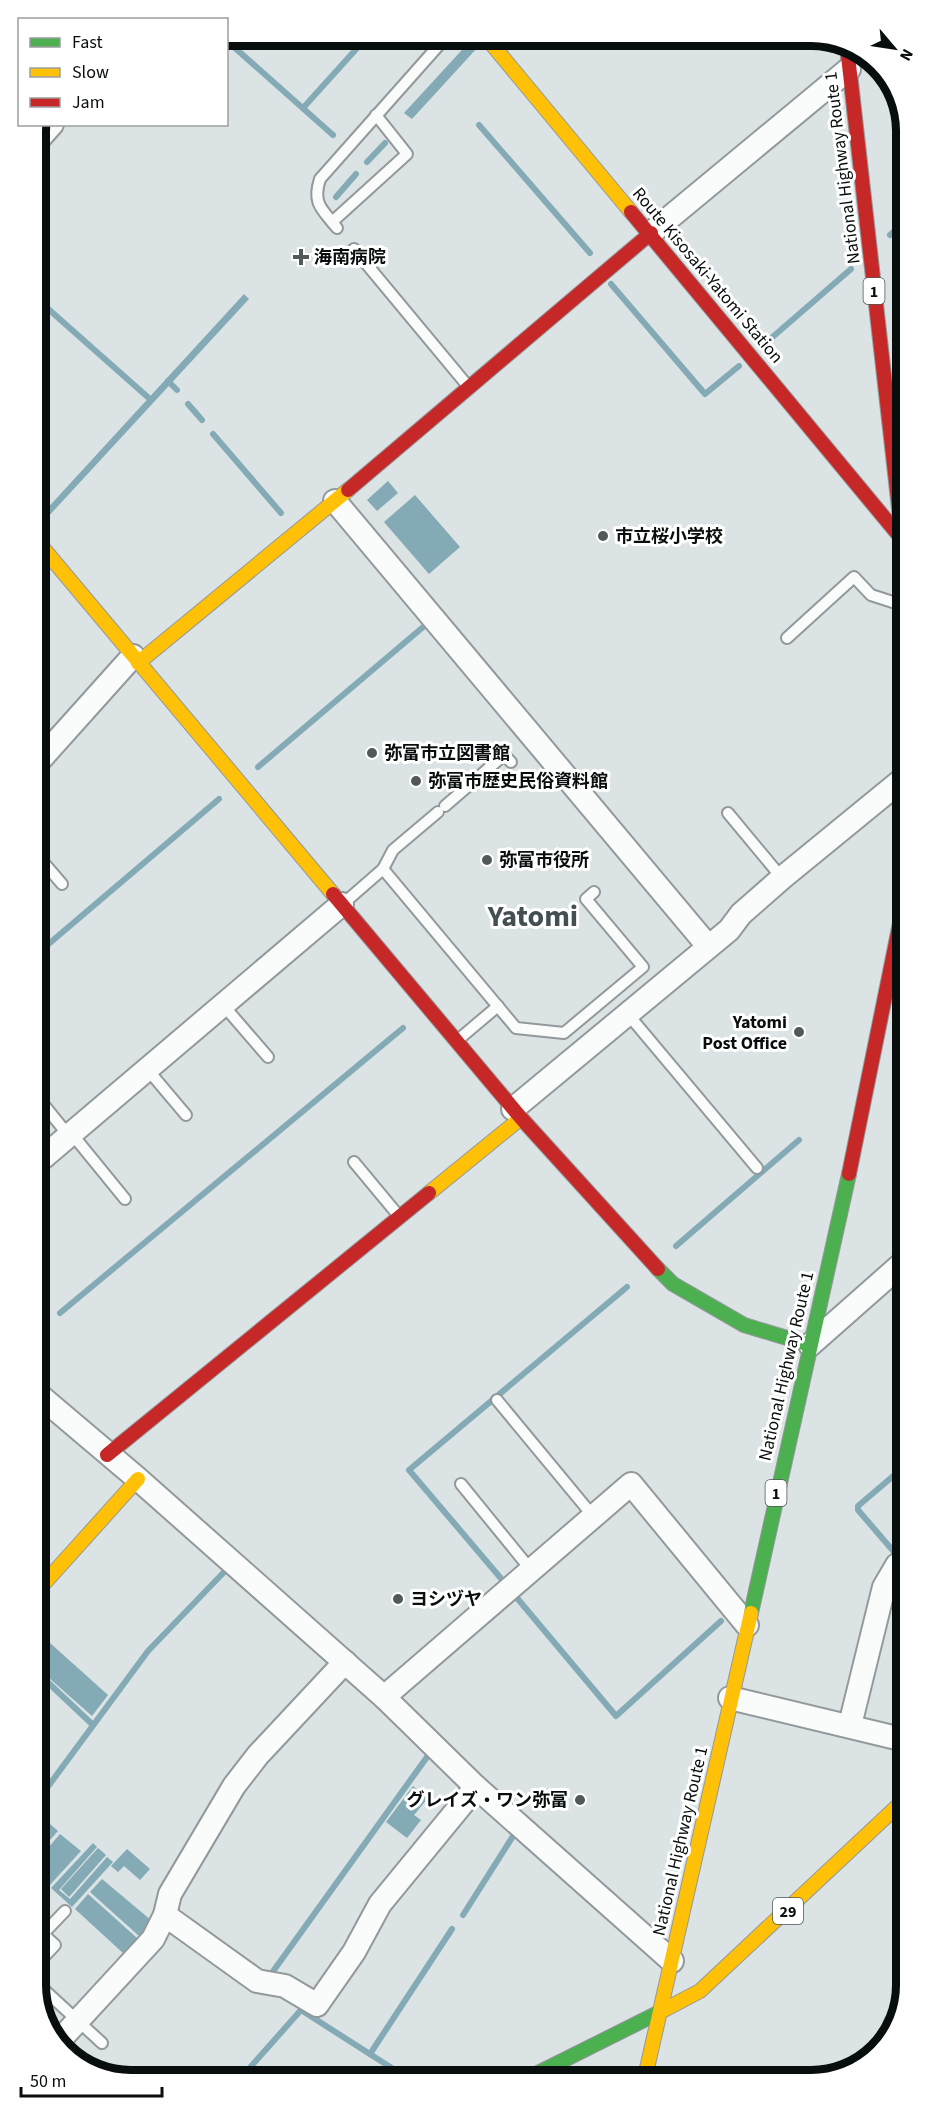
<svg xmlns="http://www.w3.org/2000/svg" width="942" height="2117" font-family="'Source Sans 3','Noto Sans JP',sans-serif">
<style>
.water{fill:#83aab5}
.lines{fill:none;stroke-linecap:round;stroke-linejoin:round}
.stream{stroke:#83aab5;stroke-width:6}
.lane-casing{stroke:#93999b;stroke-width:14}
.street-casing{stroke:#93999b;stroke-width:26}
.fast-casing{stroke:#93999b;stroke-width:16}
.slow-casing{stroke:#93999b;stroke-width:16}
.jam-casing{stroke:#93999b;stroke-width:16}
.lane{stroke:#fafbfb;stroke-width:10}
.street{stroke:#fafbfb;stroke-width:22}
.fast{stroke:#4caf50;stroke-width:14}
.slow{stroke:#ffc107;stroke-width:14}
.jam{stroke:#c62828;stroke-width:14}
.poi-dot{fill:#525859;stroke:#fff;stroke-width:2}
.labels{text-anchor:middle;stroke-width:6;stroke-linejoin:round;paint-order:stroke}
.shield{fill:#fff;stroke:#525656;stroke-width:1.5}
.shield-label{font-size:16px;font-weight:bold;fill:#080d0e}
.street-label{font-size:18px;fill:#080d0e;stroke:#fff}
.poi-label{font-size:18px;font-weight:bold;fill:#080d0e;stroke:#fff;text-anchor:start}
.town-label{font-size:30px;font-weight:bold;fill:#434f52;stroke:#fff}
.rim{fill:none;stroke:#080d0e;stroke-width:8}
</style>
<rect width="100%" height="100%" fill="#dbe3e5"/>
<g class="water">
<path d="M472,39L478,47L412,119L404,113Z"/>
<path d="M244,294L249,299L47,518L43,513Z"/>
<path d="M388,481L398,493L377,511L367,500Z"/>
<path d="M415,495L460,547L429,574L384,522Z"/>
<path d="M40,1634L108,1695L92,1716L40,1670Z"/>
<path d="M413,1786L428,1798L414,1815L421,1820L407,1838L386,1822Z"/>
<path d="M41,1816L58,1831L41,1850Z"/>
<path d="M60,1834L81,1851L49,1886L41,1878V1856Z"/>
<path d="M93,1843L97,1847L59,1890L70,1899L107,1857L113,1862L72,1907L51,1888Z"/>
<path d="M98,1848L106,1855L69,1897L61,1889Z"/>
<path d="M127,1849L150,1869L140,1880L124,1866L118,1872L111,1866Z"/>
<path d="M102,1879L152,1921L139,1936L90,1892Z"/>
<path d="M88,1894L137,1938L124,1954L75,1909Z"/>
</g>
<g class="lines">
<g class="stream">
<path d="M226,40L333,135"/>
<path d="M303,108L368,36"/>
<path d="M479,125L590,253"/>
<path d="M367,162L385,143"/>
<path d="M336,197L356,174"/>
<path d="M890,235L901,225"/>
<path d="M611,284L705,394L739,366"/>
<path d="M37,299L151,400"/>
<path d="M761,347L851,269"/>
<path d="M168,381L177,390"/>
<path d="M188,404L202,420"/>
<path d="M213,434L281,513"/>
<path d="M37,524L48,511"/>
<path d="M258,767L429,622"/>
<path d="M38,953L219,799"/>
<path d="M903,1022V1023"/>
<path d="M676,1246L799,1140"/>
<path d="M60,1313L403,1028"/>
<path d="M39,1331L47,1324"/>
<path d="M901,1560L858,1510V1506L905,1466"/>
<path d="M504,1582L409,1470L627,1287"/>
<path d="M517,1598L616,1716L721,1621"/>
<path d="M40,1675L93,1725"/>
<path d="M41,1796L148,1651L226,1570"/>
<path d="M463,1915L515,1833"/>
<path d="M269,1977L427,1757"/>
<path d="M370,2054L452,1929"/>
<path d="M239,2080L301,2010L409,2079"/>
</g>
<defs>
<g id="lane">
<path d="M332,222L407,154L376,115"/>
<path d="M337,228C322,209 312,204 320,179L447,36"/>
<path d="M354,249L467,385"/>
<path d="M787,638L854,577L871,595L902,605"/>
<path d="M445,806L504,755L511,762"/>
<path d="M728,813L782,878"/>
<path d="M38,856L62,884"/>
<path d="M383,869L516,1028L564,1033L643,967L586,899L594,892"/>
<path d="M344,903L383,869L393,850L438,812"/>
<path d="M224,1006L268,1057"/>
<path d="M627,1013L757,1168"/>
<path d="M459,1039L498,1006"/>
<path d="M148,1070L186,1115"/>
<path d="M39,1099L69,1136"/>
<path d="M72,1134L125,1199"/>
<path d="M354,1162L398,1215"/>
<path d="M497,1400L593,1516"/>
<path d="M461,1484L531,1570"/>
<path d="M41,1960L55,1945L43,1934L65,1911"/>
<path d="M41,1987L102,2043"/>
</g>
<g id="street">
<path d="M36,142L52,124"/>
<path d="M651,233L849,69"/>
<path d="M335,501L708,946"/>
<path d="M38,762L133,656"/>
<path d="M513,1109L729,930L741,914L782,878L903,779"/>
<path d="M39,1161L342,904"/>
<path d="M810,1345L904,1262"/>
<path d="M40,1396L138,1479L384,1697L476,1787L672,1961"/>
<path d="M384,1697L631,1484L747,1625"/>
<path d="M730,1698L905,1740"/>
<path d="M850,1725L884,1587L897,1565"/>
<path d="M165,1915L257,1981L285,1986L317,2005L354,1952L380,1904L476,1787"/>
<path d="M59,2041L153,1939L165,1915L170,1894L234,1786L258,1755L345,1662"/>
</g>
<g id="fast">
<path d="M658,1269L673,1284L744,1325L810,1345"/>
<path d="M751,1613L849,1174"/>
<path d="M528,2078L662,2011"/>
</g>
<g id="slow">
<path d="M485,36L631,212"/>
<path d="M37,541L333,894"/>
<path d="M138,663L348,490"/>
<path d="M429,1193L521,1118"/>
<path d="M40,1588L138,1479"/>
<path d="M662,2011L700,1991L905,1799"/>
<path d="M645,2077L751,1613"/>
</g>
<g id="jam">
<path d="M847,47L902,535"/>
<path d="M631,212L902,539"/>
<path d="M348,490L651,233"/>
<path d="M333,894L521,1118L658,1269"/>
<path d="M849,1174L903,908"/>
<path d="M107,1455L429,1193"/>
</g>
</defs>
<use href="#lane" class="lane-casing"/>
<use href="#street" class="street-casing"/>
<use href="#fast" class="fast-casing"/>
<use href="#slow" class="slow-casing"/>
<use href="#jam" class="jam-casing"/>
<use href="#lane" class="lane"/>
<use href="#street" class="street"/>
<use href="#fast" class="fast"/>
<use href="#slow" class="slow"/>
<use href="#jam" class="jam"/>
</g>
<g class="poi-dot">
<path d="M298 248h6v6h6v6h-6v6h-6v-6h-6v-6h6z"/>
<circle cx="603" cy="536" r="6"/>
<circle cx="372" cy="753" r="6"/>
<circle cx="416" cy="781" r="6"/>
<circle cx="487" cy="860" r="6"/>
<circle cx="799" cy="1032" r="6"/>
<circle cx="398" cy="1599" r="6"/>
<circle cx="580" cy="1800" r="6"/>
</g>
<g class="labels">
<g class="shield">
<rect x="863.5" y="278" width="21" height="26" rx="4.5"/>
<rect x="765.5" y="1480" width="21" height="26" rx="4.5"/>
<rect x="773" y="1898" width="30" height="26" rx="4.5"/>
</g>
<g class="shield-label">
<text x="874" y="297">1</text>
<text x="776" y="1499">1</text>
<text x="788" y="1917">29</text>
</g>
<g class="street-label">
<text transform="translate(842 168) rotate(-97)" y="6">National Highway Route 1</text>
<text transform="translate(708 275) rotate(50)" y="6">Route Kisosaki-Yatomi Station</text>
<text transform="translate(786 1366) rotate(-77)" y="6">National Highway Route 1</text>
<text transform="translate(680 1841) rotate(-77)" y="6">National Highway Route 1</text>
</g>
<g class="poi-label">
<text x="314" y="263">海南病院</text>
<text x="615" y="542">市立桜小学校</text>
<text x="384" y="759">弥富市立図書館</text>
<text x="428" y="787">弥富市歴史民俗資料館</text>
<text x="499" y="866">弥富市役所</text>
<text x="787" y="1028" text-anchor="end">Yatomi<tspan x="787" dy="21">Post Office</tspan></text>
<text x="410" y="1605">ヨシヅヤ</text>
<text x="568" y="1806" text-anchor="end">グレイズ・ワン弥富</text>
</g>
<g class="town-label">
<text x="533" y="926">Yatomi</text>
</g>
</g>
<path d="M0 0H942V2117H0ZM131 46H811A85 85 0 0 1 896 131V1985A85 85 0 0 1 811 2070H131A85 85 0 0 1 46 1985V131A85 85 0 0 1 131 46Z" fill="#fff" fill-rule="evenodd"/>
<path class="rim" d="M131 46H811A85 85 0 0 1 896 131V1985A85 85 0 0 1 811 2070H131A85 85 0 0 1 46 1985V131A85 85 0 0 1 131 46Z"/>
<rect x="18" y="18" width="210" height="108" fill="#ffffff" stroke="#9c9e9f" stroke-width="1.5"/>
<rect x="30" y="38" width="30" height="9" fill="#4caf50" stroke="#9c9e9f" stroke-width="1.5"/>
<text x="72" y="48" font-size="18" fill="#080d0e">Fast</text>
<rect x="30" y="68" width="30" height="9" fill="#ffc107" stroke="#9c9e9f" stroke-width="1.5"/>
<text x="72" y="78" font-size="18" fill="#080d0e">Slow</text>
<rect x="30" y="98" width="30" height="9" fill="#c62828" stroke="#9c9e9f" stroke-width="1.5"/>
<text x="72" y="108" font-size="18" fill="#080d0e">Jam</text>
<g transform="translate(894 48) rotate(119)" stroke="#ffffff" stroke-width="4.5" paint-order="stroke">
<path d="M0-4.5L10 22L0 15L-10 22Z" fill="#080d0e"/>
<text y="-9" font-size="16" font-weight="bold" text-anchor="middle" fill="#080d0e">N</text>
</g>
<path d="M21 2087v9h141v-9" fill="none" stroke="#080d0e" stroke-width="3"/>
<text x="30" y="2087" font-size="18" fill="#080d0e" stroke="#ffffff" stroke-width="4.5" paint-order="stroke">50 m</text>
</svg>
